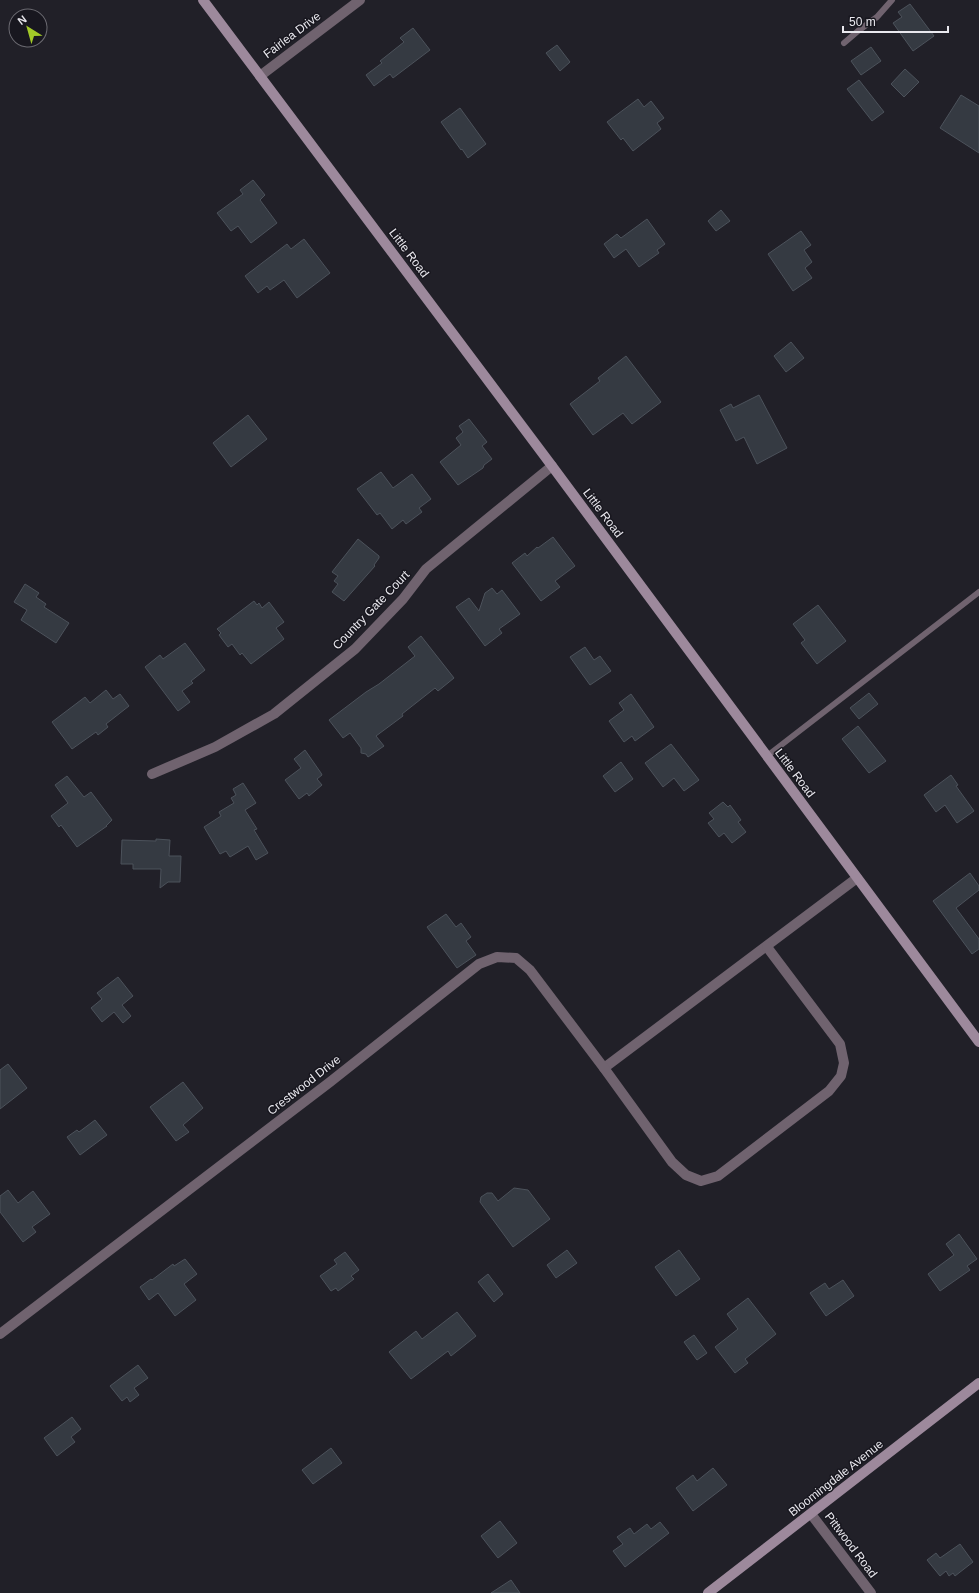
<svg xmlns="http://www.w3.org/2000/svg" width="979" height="1593" font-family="Arial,sans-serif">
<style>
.building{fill:#353a42;stroke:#4c525b}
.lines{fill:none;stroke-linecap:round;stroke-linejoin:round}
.lane{stroke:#70636f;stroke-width:6}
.street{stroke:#70636f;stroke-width:10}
.secondary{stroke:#9d899c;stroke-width:10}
.labels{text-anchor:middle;stroke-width:3;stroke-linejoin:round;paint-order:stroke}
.street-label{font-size:12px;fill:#e9e8ee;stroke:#18171f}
</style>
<rect width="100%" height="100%" fill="#212028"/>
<g class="building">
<path d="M910,4L934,36L913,51L893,23L902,17L898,12Z"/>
<path d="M413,28L430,50L393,78L390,74L374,86L366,75L382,63L380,61L404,42L400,38Z"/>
<path d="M557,45L570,62L560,71L546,53Z"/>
<path d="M871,47L881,61L861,75L851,61Z"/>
<path d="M905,69L919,82L904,97L891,84Z"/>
<path d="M859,80L884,112L872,121L847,89Z"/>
<path d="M961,95L979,106V153L940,128Z"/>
<path d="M638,99L644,107L651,101L664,118L657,123L661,129L633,151L623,138L621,140L607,122Z"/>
<path d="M460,108L486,144L468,158L462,149L461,150L441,122Z"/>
<path d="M253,180L265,195L260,200L277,223L251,243L238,226L231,231L217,213L243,194L240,190Z"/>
<path d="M721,210L730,221L716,231L708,221Z"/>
<path d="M647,219L665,244L657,250L659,253L639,267L626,249L614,258L604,244L617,234L621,238Z"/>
<path d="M801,231L811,245L804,250L812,262L805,268L812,278L793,291L768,254Z"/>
<path d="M304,239L330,273L297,298L284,280L270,290L267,286L258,293L245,276L287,244L291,249Z"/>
<path d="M791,342L804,358L786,372L774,356Z"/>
<path d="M626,356L661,402L632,424L623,413L593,435L570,404L600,381L598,378Z"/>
<path d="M759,395L787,448L757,464L744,437L736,441L720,410L731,404L733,408Z"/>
<path d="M248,415L267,439L231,467L213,443Z"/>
<path d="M469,419L487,442L482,446L492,459L484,465L483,468L458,485L440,462L461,445L456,438L463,432L459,426Z"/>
<path d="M381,472L393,488L412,474L431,499L419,508L422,512L406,524L403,520L392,529L380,513L377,515L357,489Z"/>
<path d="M553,537L575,566L555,581L560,587L541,601L512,563L525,553L527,556L537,547L538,548Z"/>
<path d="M358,539L379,556V558L374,565L375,566L344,601L332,592L338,584L334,581L338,576L332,572Z"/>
<path d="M25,584L39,593L36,597L46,604L44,607L69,623L56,643L21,620L27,610L14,602Z"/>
<path d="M492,588L497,594L502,590L520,614L499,629L502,633L485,646L456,607L469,598L479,611L485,593Z"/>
<path d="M254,601L257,605L259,603L262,608L269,602L284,622L276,628L284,639L251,664L242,653L240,655L232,644L228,647L219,635L221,633L217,629Z"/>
<path d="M818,605L846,641L817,664L801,643L805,640L793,624Z"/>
<path d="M421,636L454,678L438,691L435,688L402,714L403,716L376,736L384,746L368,757L366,754L361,753V748L350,733L343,738L329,720L366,692L379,684L415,656L408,647Z"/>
<path d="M185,643L205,670L191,681L193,683L182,691L190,702L178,711L145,667L160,655L163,659Z"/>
<path d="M585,647L594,660L600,656L611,671L590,685L570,657Z"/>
<path d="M106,690L113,699L120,694L129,706L106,724L108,727L98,735L96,732L72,749L52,722L85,697L90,703Z"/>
<path d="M869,693L878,704L859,719L850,708Z"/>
<path d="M631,694L654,727L635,741L632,736L624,742L609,721L624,710L619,703Z"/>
<path d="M858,726L886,761L869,773L842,739Z"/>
<path d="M671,744L699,780L684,791L674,778L663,787L645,763Z"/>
<path d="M305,750L321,773L322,775L317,779L322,785L309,796L307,793L299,799L285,780L301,768L294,759Z"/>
<path d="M621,762L633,779L615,792L603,776Z"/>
<path d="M951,775L958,785L956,786L974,811L957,823L945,805L936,812L924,795Z"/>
<path d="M67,776L84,797L91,792L112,820L106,826H107L77,847L61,825L59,827L51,816L68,803L55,785Z"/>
<path d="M243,783L256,803L245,810L257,829L254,830L268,853L256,860L248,846L230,857L226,851L220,854L204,827L221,816L219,812L234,803L231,798L236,795L233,789Z"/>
<path d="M723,802L728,807L730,805L741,820L738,822L746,832L732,843L724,833L719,837L708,823L714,819L709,813Z"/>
<path d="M156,839L170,840L169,856H181L180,882H168L160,888L161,869H133V864H121L122,840L156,841Z"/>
<path d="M970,873L979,886V890L956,908L979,939V949L972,954L933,901Z"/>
<path d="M446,914L456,927L461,923L471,937L466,941L476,955L457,968L427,927Z"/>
<path d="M118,977L133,996L122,1005L131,1016L123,1023L114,1012L102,1022L91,1008L102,999L97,993Z"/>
<path d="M8,1064L27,1088L0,1109V1070Z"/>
<path d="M183,1082L203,1108L183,1125L189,1132L176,1141L150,1107Z"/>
<path d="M95,1120L107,1135L80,1155L67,1137L77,1130L79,1132Z"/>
<path d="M514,1188L528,1190L550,1219L513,1247L480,1202L481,1197L487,1193H492L498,1201Z"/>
<path d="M8,1190L18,1203L33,1191L50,1214L32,1227L36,1232L23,1242L0,1212V1196Z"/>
<path d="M959,1234L977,1259L967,1266L970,1270L940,1291L928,1274L954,1255L946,1244Z"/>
<path d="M567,1250L577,1263L556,1278L547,1265Z"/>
<path d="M679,1250L700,1279L676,1296L655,1267Z"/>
<path d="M345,1252L359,1270L351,1276L354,1279L338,1291L336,1288L331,1291L320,1276L337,1264L334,1260Z"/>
<path d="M185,1259L197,1274L184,1284L196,1300L175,1316L158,1293L149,1300L140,1287L151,1279L152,1280L173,1264L174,1266Z"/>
<path d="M488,1274L503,1294L494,1302L478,1282Z"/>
<path d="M843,1280L854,1296L826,1316L810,1293L825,1283L829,1289Z"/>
<path d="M748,1298L776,1334L745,1359L748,1363L735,1373L715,1347L738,1329L727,1314Z"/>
<path d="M457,1312L476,1336L451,1356L448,1351L411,1379L389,1352L416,1331L422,1339Z"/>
<path d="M694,1335L707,1353L697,1360L684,1342Z"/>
<path d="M138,1365L148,1378L134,1388L139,1395L130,1402L127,1397L122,1401L110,1386Z"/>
<path d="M72,1417L81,1429L71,1437L75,1442L57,1456L44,1438Z"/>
<path d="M331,1448L342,1463L313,1484L302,1470Z"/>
<path d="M713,1468L727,1485L693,1511L676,1488L693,1475L697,1481Z"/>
<path d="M500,1521L517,1543L498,1558L481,1536Z"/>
<path d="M660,1522L669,1533L625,1567L613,1551L623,1544L617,1537L630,1528L634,1534L647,1524L651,1529Z"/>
<path d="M960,1544L973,1562L955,1576L953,1573L949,1576L946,1571L940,1576L927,1560L936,1553L940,1558Z"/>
<path d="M511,1580L520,1593H491Z"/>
</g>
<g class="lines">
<g class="lane">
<path d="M844,43L858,31L877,17L892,0"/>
<path d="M767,756L979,592"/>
</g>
<g class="street">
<path d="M260,76L360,0"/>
<path d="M152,774L215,747L274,714L355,649L403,599L426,569L552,466"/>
<path d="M604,1068L857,878"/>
<path d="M0,1334L330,1082L479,964L497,957L516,958L530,970L604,1068L672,1162L686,1175L701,1181L718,1176L829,1091L841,1076L844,1063L840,1044L767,947"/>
<path d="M811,1514L871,1593"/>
</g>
<g class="secondary">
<path d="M203,0L552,466L979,1042"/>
<path d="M708,1593L979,1383"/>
</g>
</g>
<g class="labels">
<g class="street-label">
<text transform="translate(292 35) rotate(-37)" y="4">Fairlea Drive</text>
<text transform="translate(409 253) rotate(53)" y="4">Little Road</text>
<text transform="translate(603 513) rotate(53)" y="4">Little Road</text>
<text transform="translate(371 610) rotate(-46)" y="4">Country Gate Court</text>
<text transform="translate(795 773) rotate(53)" y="4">Little Road</text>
<text transform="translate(304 1085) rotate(-38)" y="4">Crestwood Drive</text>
<text transform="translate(836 1478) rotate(-38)" y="4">Bloomingdale Avenue</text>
<text transform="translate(851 1545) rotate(53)" y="4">Pittwood Road</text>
</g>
</g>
<g transform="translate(28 28) rotate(323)"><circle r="19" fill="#18171f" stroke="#6c6b72"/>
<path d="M0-3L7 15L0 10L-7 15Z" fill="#a2c928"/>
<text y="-6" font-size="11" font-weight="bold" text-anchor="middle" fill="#e9e8ee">N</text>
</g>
<path d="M843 26v6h105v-6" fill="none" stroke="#e9e8ee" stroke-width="2"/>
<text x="849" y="26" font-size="12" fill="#e9e8ee" stroke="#18171f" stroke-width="3" paint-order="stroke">50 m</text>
</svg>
